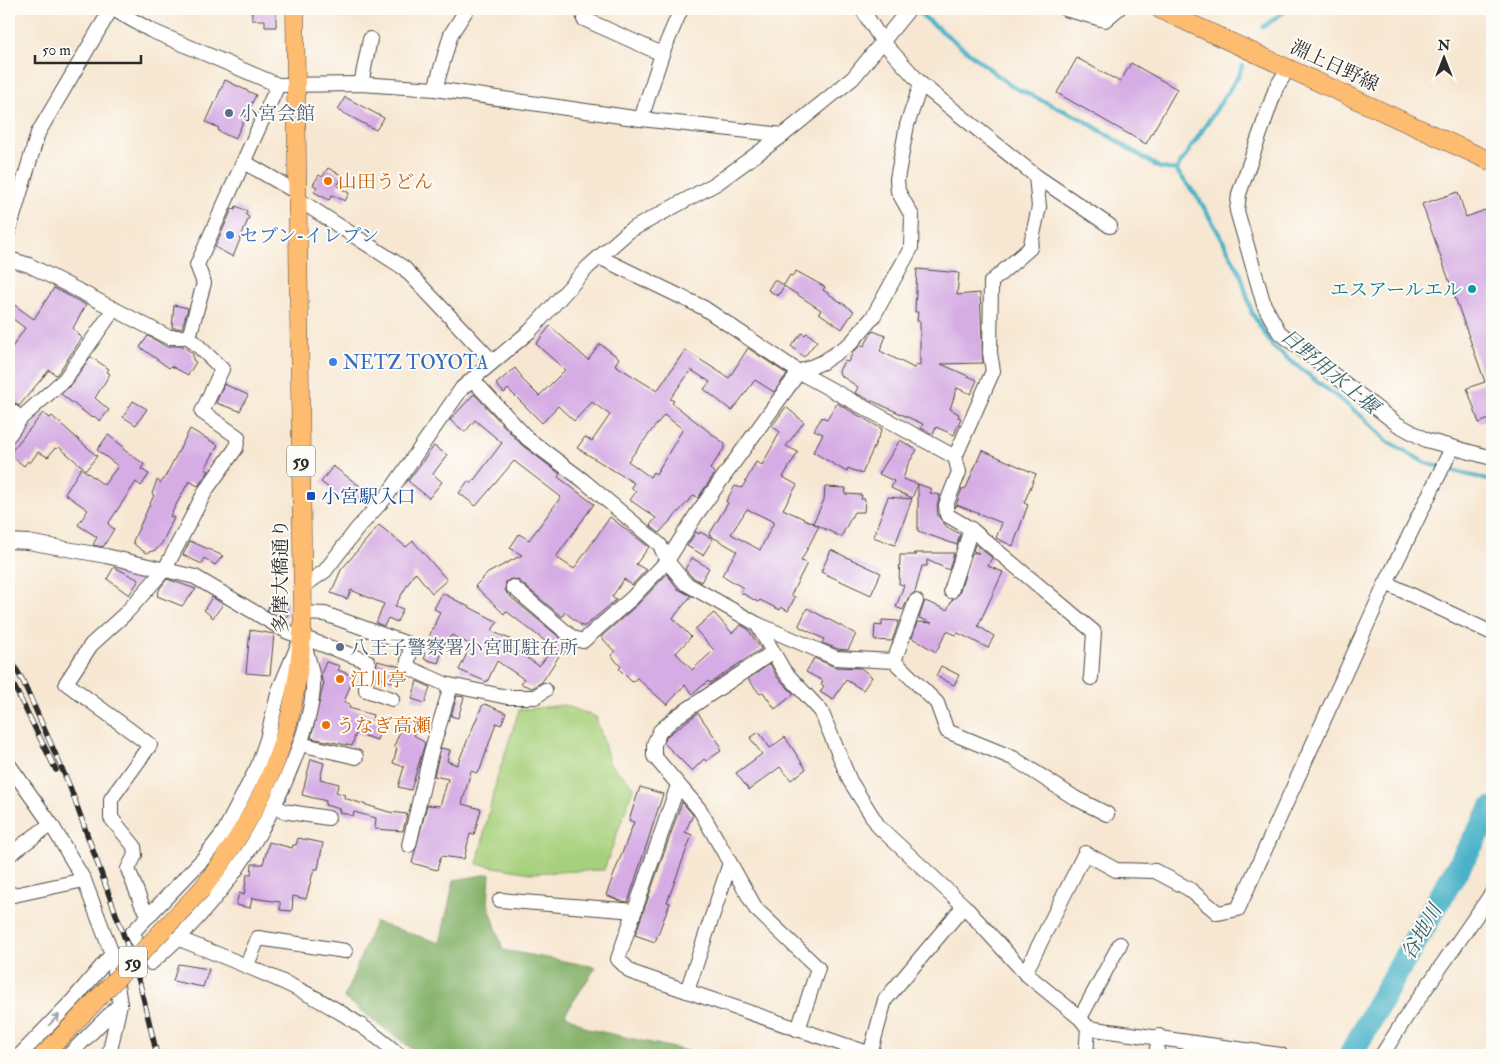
<svg xmlns="http://www.w3.org/2000/svg" width="1501" height="1064" font-family="'IM FELL Double Pica','Noto Serif JP',serif">
<style>
.green{fill:#a7d07b;stroke:#697e53}
.forest{fill:#85b26b;stroke:#586e4b}
.lines{fill:none;stroke-linecap:round;stroke-linejoin:round}
.stream{stroke:#49b2c8;stroke-width:4.5}
.river{stroke:#49b2c8;stroke-width:25}
.building{fill:#d5ace4;fill-rule:evenodd}
.minor-casing{stroke:#4a4744;stroke-width:16}
.major-casing{stroke:#4a4744;stroke-width:19}
.minor{stroke:#fff;stroke-width:14}
.major{stroke:#febc70;stroke-width:18}
.rail-casing{stroke:#2b2b2b;stroke-width:5.5}
.rail{stroke:#fdfcf7;stroke-width:4;stroke-dasharray:11;stroke-linecap:butt}
.major-bridge-casing{stroke:#4a4744;stroke-width:19;stroke-linecap:butt}
.major-bridge{stroke:#febc70;stroke-width:18}
.oneway{stroke:#a0a0a0}
.service-dot{fill:#5c6f8a;stroke:#fdfcf7;stroke-width:2}
.food-dot{fill:#e8710a;stroke:#fdfcf7;stroke-width:2}
.shop-dot{fill:#3f7fe0;stroke:#fdfcf7;stroke-width:2}
.culture-dot{fill:#0f9aa8;stroke:#fdfcf7;stroke-width:2}
.transit-dot{fill:#1a4fb4;stroke:#fdfcf7;stroke-width:2}
.labels{text-anchor:middle;stroke-width:4;stroke-linejoin:round;paint-order:stroke}
.shield{fill:#fdfcf7;stroke:#6a6a68;stroke-width:1}
.shield-label{font-size:18px;font-weight:bold;fill:#2b2b2b}
.street-label{font-size:19px;fill:#2b2b2b;stroke:#fdfcf7}
.service-label{font-size:19px;fill:#4e5e75;stroke:#fdfcf7;text-anchor:start}
.food-label{font-size:19px;fill:#c56008;stroke:#fdfcf7;text-anchor:start}
.shop-label{font-size:19px;fill:#366cbe;stroke:#fdfcf7;text-anchor:start}
.culture-label{font-size:19px;fill:#0d838f;stroke:#fdfcf7;text-anchor:end}
.transit-label{font-size:19px;fill:#164399;stroke:#fdfcf7;text-anchor:start}
.water-label{font-size:20px;font-style:italic;fill:#37616a;stroke:#fdfcf7}
</style>
<rect width="100%" height="100%" fill="#fdfcf7"/>
<filter id="ink" filterUnits="userSpaceOnUse"><feTurbulence type="fractalNoise" baseFrequency=".02" numOctaves="2"/><feDisplacementMap in="SourceGraphic" scale="10" xChannelSelector="R" yChannelSelector="G"/><feConvolveMatrix kernelMatrix="1 2 1 2 8 2 1 2 1" color-interpolation-filters="sRGB"/></filter>
<filter id="wash" filterUnits="userSpaceOnUse"><feTurbulence type="fractalNoise" baseFrequency=".0096" numOctaves="4" result="noise"/><feDisplacementMap in="SourceGraphic" scale="20" xChannelSelector="R" yChannelSelector="G"/><feGaussianBlur stdDeviation="1.12" result="paint"/><feColorMatrix in="noise" values="0 0 0 0 0 0 0 0 0 0 0 0 0 0 0 0 0 1.4 0 .05"/><feComposite in="paint" operator="in"/></filter>
<g filter="url(#wash)">
<rect width="100%" height="100%" fill="#f7e7d2"/>
<path class="green" d="M564,705L596,717L610,764L634,786L604,870L530,873L477,864L497,778L519,710Z"/>
<path class="forest" d="M490,874L488,903L503,950L596,967L565,1014L589,1029L705,1055H420L344,998L375,922L440,943L454,880Z"/>
<g class="lines">
<g class="stream">
<path d="M914,9L1011,86L1082,119L1160,168L1176,170"/>
<path d="M1263,27L1288,9"/>
<path d="M1176,170L1199,199L1221,237L1241,275L1252,313L1273,347L1364,418L1388,442L1426,463L1492,481"/>
<path d="M1176,170L1239,75L1242,66"/>
</g>
<path class="river" d="M1351,1055L1384,994L1492,809"/>
</g>
<g id="blocks">
<g class="building">
<path d="M252,9H276V27H265V20H252Z"/>
<path d="M1077,58L1120,82L1131,63L1177,89L1146,144L1057,93Z"/>
<path d="M225,80L256,95L235,139L218,131L219,128L206,122Z"/>
<path d="M345,97L384,118L376,130L338,110Z"/>
<path d="M328,168L343,176L337,186L349,193L345,201L332,195L329,200L314,192L317,187L313,185L319,175L322,177Z"/>
<path d="M1458,192L1466,217L1488,209L1492,220V418L1479,423L1467,388L1485,382L1422,204Z"/>
<path d="M236,206L247,211L246,215L249,217L233,257L215,247L232,209L235,210Z"/>
<path d="M917,269L959,273L957,295L980,293L983,363L941,364L977,380L971,394L957,388L950,409L959,414L958,417L961,418L954,435L936,427L933,435L921,428L923,424L855,393L858,387L840,375L839,371L844,361L848,362L853,352L861,345L864,346L873,331L886,336L880,351L914,368L916,365L920,366V321H917L918,312H915Z"/>
<path d="M796,271L825,287L823,290L854,311L842,329L819,313L821,310L784,286L778,296L768,290L774,280L784,285L790,275L792,276Z"/>
<path d="M54,288L86,305L73,328L82,338L58,373L56,375L49,370L19,406L9,398V352L25,328L9,316V301L34,319Z"/>
<path d="M174,305L188,308L182,328H172Z"/>
<path d="M550,326L588,360L600,344L619,358L615,365L657,391L685,350L729,378L748,348L787,374L774,392L755,380L732,411L704,389L710,382L691,370L670,399L674,401L672,403L725,444V447L710,469L715,473L698,498L694,495L659,533L650,525L656,518L630,500L636,492L631,487L634,483L577,448L585,437L592,441L610,415L592,402L574,421L558,406L542,423L508,389L504,393L496,384L515,368L522,377L521,378L539,396L565,370L536,344ZM664,415L683,429L656,474L653,472L650,477L628,461Z"/>
<path d="M802,333L805,335L807,333L817,341L804,357L791,346Z"/>
<path d="M148,336L169,348V346H183L193,354V360L196,362L188,375L171,366L169,368L140,347Z"/>
<path d="M91,357L109,369L107,372L110,374L95,398L109,410L100,421L94,416L92,418L61,394L72,384Z"/>
<path d="M224,384L248,395L240,411L216,403Z"/>
<path d="M474,394L522,445L560,474L558,477L594,504L556,557L574,569L610,517L649,547L636,564L646,570L632,585L624,579L612,597L616,600L585,626H582L565,612L562,617L518,580L511,579L506,582L505,589L507,594L570,646L563,655L561,653L542,682L532,688L521,684L524,679L497,661L487,682L459,670L471,645L452,635L445,643L438,663L424,659L426,654L422,653L440,612L434,609L442,593L498,622L491,631L510,639L508,645L539,666L554,648L506,611L504,614L475,586L488,573L522,555L510,548L519,534L529,540L561,497L514,461L476,506L459,493L468,481L471,484L502,443L475,420L465,432L450,420Z"/>
<path d="M133,401L147,409L136,425L123,417Z"/>
<path d="M837,403L882,429L862,474L848,468L847,472L813,452L823,434L814,430L822,417L827,419Z"/>
<path d="M786,407L804,422L786,446L798,452L783,477L797,485L783,509L819,526L801,561L807,563L791,595L795,597L788,611L781,607L780,610L760,600L758,602L740,592L743,588L722,575L737,551L709,535L728,503L726,501L735,486L742,488L756,462L762,465L780,432L772,426ZM747,509L774,522L760,550L731,534Z"/>
<path d="M43,413L50,418L52,416L97,456L86,470L59,447L57,449L55,448L48,457L38,452L30,463L28,461L24,466L9,454Z"/>
<path d="M190,429L218,445L205,469L209,471L198,486L189,481L170,516L174,518L162,543L156,550L146,553L135,545L133,541L154,495L152,494L157,480L161,483L165,477Z"/>
<path d="M108,435L124,447L123,449L144,464L141,469L149,474L141,486L136,482L108,524L114,529L103,547L93,545L97,537L78,525L88,510L65,494L81,468L104,485L118,466L97,450Z"/>
<path d="M900,440L917,450L908,464L903,479L932,489L930,493L940,495L937,505L938,516L947,527L960,534L957,545L918,531V484L912,498L891,488L894,481L879,474Z"/>
<path d="M434,446L447,455L433,474L442,482L429,498L408,481Z"/>
<path d="M982,450L1036,474L1024,503L1028,505L1013,546L996,538L1002,523L957,505L955,508L962,489L966,488Z"/>
<path d="M333,466L365,490L353,506L321,482Z"/>
<path d="M825,487L846,488L845,494L862,495L861,499H865L864,512H854L841,537L813,523L824,500Z"/>
<path d="M888,497L912,499L895,545L873,537Z"/>
<path d="M379,525L406,547L413,541L447,580L432,593L415,572L395,606L403,609L397,622L388,618L384,626L376,623L384,604L351,590L347,599L331,593L341,570Z"/>
<path d="M696,532L699,534L700,532L713,539L703,555L687,546Z"/>
<path d="M190,541L208,549L223,556L215,565L204,558L202,564L183,555Z"/>
<path d="M975,544L992,558L988,566L1003,572L978,626L994,636L988,648L958,633L956,635L947,631L936,652L912,638L917,622L932,623L919,618L925,601L947,610L952,600L959,594L972,553H979L973,551Z"/>
<path d="M831,550L881,573L871,595L821,572Z"/>
<path d="M914,553H954L949,570L927,560V566H922L915,592L908,598L903,610L896,607L904,585L899,584L900,555H917Z"/>
<path d="M692,558L709,568L701,582L691,576L685,569Z"/>
<path d="M114,567L139,580L129,595L107,579Z"/>
<path d="M667,574L678,589L691,596L673,618L691,637L676,653L692,670L714,650L695,629L714,613L732,633L741,625L748,629L761,649L710,683L708,681L693,694L685,685L667,705L637,678L632,682L619,669L621,667L611,655L615,652L601,637L638,604Z"/>
<path d="M167,579L196,589L182,606L157,596L160,588Z"/>
<path d="M274,596L288,603V615L283,619L267,610Z"/>
<path d="M212,597L223,604L213,618L204,610Z"/>
<path d="M807,608L856,634L848,650L838,649L822,643L824,639L800,627L799,625Z"/>
<path d="M882,620L899,621L892,641L874,640L875,625L882,626Z"/>
<path d="M250,630L274,634L270,675L246,673Z"/>
<path d="M814,658L835,667L861,668L872,677L863,690L846,680L833,700L820,692L824,686L821,684L823,681L806,672Z"/>
<path d="M377,661L398,666L395,682L375,677Z"/>
<path d="M326,662L340,666L338,670L354,676L344,702L350,704L349,708L373,715L372,720L383,723L377,740L356,733L352,746L311,738L324,682L322,681L321,674Z"/>
<path d="M770,664L777,677L794,694L775,709L763,692L760,694L748,679Z"/>
<path d="M941,666L959,675L954,685L936,676Z"/>
<path d="M417,681L430,687L425,703L412,699Z"/>
<path d="M457,696L464,697L458,718L451,716Z"/>
<path d="M485,704L506,713L501,725L496,723L480,770L477,773L471,771L462,804L481,809L474,835L470,834L464,859L441,856L437,870L412,863L427,805L440,806L448,779L434,776L441,748L450,750L447,761L457,765L482,706Z"/>
<path d="M698,713L721,746L719,748L721,751L706,761L704,759L692,771L664,743L667,736Z"/>
<path d="M405,720L418,723L414,735L425,743L411,790L398,787L404,767L393,763L397,748L394,746Z"/>
<path d="M759,732L770,748L785,737L806,769L791,780L780,767L749,790L736,773L762,754L750,738Z"/>
<path d="M311,759L324,763L320,779L339,784L336,792L345,795L344,798L389,812L407,814L403,831L375,829L376,818L354,812L353,816L339,812L340,809L325,805L326,801L302,795Z"/>
<path d="M640,787L663,794L628,902L621,901L606,895L634,822L629,820Z"/>
<path d="M682,802L693,815L685,832L692,835L667,902L670,903L655,942L635,935Z"/>
<path d="M298,838L323,843L318,869H314L306,899L293,896L292,911L280,910V902L252,898L250,908L236,905L239,893L244,895L247,874H251L252,864H263L269,842L292,848L293,845H296Z"/>
<path d="M178,964L209,969L203,987L173,981Z"/>
</g>
</g>
</g>
<g filter="url(#ink)">
<use href="#blocks" fill-opacity="0" stroke="#4a4744" stroke-width="1"/>
<g class="lines">
<defs>
<g id="minor">
<path d="M113,9L150,30L278,85L361,84L435,89L641,119L783,135"/>
<path d="M586,9L584,19L662,54"/>
<path d="M862,9L882,41L921,84L1036,176L1110,226"/>
<path d="M1065,9L1105,20L1118,9"/>
<path d="M1289,67L1276,88L1239,194L1237,211L1264,305L1279,332L1397,424L1426,440L1492,458"/>
<path d="M361,84L370,39"/>
<path d="M435,89L451,34L467,9"/>
<path d="M641,119L662,54L681,9"/>
<path d="M244,162L298,193"/>
<path d="M1036,176L1039,207L1030,248L991,282L990,353L993,371L955,457L959,472L946,505L947,515L971,529L1094,632L1091,678"/>
<path d="M299,200L404,268L492,361"/>
<path d="M9,230L38,133L111,9"/>
<path d="M599,257L704,308L799,372L955,457"/>
<path d="M9,259L29,265L114,309L65,379L21,418L9,435"/>
<path d="M114,309L168,337H189L222,369L202,412L238,437L236,448L206,490L165,569L126,613L91,645L66,683L150,745L111,799V818L134,846L135,855L128,869L142,905L150,915"/>
<path d="M189,337L204,283L197,265L278,85"/>
<path d="M472,379L528,439L584,481L660,545L667,561L685,583L757,624L784,671L821,711L850,781L879,827L964,906L1025,973L1080,1018L1088,1028L1281,1055"/>
<path d="M9,409L21,418"/>
<path d="M9,541L28,542L106,556L195,577L288,632L367,661L366,690L392,699"/>
<path d="M1386,583L1492,633"/>
<path d="M302,587L325,571L357,529L386,497L462,388L530,331L588,267L629,231L717,183L783,135L853,78L909,9"/>
<path d="M513,587L573,638L583,641L632,598L667,561L696,515L799,372L823,362L851,343L873,317L911,248L912,216L898,191L897,179L907,125L921,84"/>
<path d="M951,591L971,529"/>
<path d="M303,613L325,614L411,645L407,667L445,684L507,697H535L545,690"/>
<path d="M757,624L836,658L894,661L937,703L947,731L1013,758L1075,798L1107,814"/>
<path d="M302,636C305,650 312,667 313,681C314,703 304,734 296,755C265,838 218,905 151,963L132,933L203,859L224,832L258,766L267,739L279,690Z"/>
<path d="M773,652L676,717L660,731L654,744V756L700,810L756,909L818,968L798,1030"/>
<path d="M894,661L916,601"/>
<path d="M300,744L356,757"/>
<path d="M9,765L51,824L84,880L112,954L120,1004L109,1055"/>
<path d="M678,785L618,959L631,972L874,1055"/>
<path d="M276,806L283,811L328,818"/>
<path d="M409,845L431,752L451,686"/>
<path d="M9,855L51,824"/>
<path d="M9,893L14,895L84,880"/>
<path d="M500,900L635,911"/>
<path d="M179,939C256,969 336,999 399,1055"/>
<path d="M247,965L258,938L345,951"/>
<path d="M1025,973L1085,853L1116,870L1155,871L1189,889L1218,913L1238,909L1386,583L1452,448"/>
<path d="M687,991L730,863"/>
<path d="M1080,1018L1120,944"/>
<path d="M870,1054L885,1000L964,906"/>
<path d="M20,1055L74,999L112,954"/>
<path d="M69,1055L120,1004"/>
<path d="M1086,1055L1088,1028"/>
<path d="M1156,1055L1159,1036"/>
<path d="M1382,1055L1408,1014L1492,893"/>
</g>
<g id="major">
<path d="M1159,9L1492,162"/>
<path d="M202,889C269,802 300,723 303,613L295,9"/>
<path d="M43,1055L63,1035"/>
</g>
</defs>
<use href="#minor" class="minor-casing"/>
<use href="#major" class="major-casing"/>
<use href="#minor" class="minor"/>
<use href="#major" class="major"/>
<defs>
<g id="rail">
<path d="M9,657L23,681L70,787L125,939L140,984L157,1055"/>
<path d="M9,676L56,770"/>
</g>
</defs>
<use href="#rail" class="rail-casing"/>
<use href="#rail" class="rail"/>
<defs>
<path id="major-bridge" d="M63,1035L202,889"/>
</defs>
<use href="#major-bridge" class="major-bridge-casing"/>
<use href="#major-bridge" class="major-bridge"/>
</g>
<defs><path id="oneway-shaft" d="M-6 0H5M1.5-3L5.5 0L1.5 3" fill="none" stroke-width="1.6" stroke-linecap="round" stroke-linejoin="round" transform="scale(1.25)"/></defs>
<use class="oneway" href="#oneway-shaft" transform="translate(54 1020) rotate(-46)"/>
</g>
<g class="service-dot">
<circle cx="229" cy="113" r="5"/>
<circle cx="340" cy="647" r="5"/>
</g>
<g class="food-dot">
<circle cx="328" cy="181" r="5"/>
<circle cx="340" cy="679" r="5"/>
<circle cx="326" cy="725" r="5"/>
</g>
<g class="shop-dot">
<circle cx="230" cy="235" r="5"/>
<circle cx="333" cy="362" r="5"/>
</g>
<circle class="culture-dot" cx="1472" cy="289" r="5"/>
<rect class="transit-dot" x="306" y="491" width="10" height="10" rx="2.5"/>
<g class="labels">
<g class="shield">
<rect x="287" y="445.5" width="28" height="31" rx="4"/>
<rect x="119" y="946.5" width="28" height="31" rx="4"/>
</g>
<g class="shield-label">
<text x="301" y="467">59</text>
<text x="133" y="968">59</text>
</g>
<g class="street-label">
<text transform="translate(1335 65) rotate(25)" y="7">淵上日野線</text>
<text transform="translate(280 576) rotate(-90)" y="7">多摩大橋通り</text>
</g>
<g class="service-label">
<text x="239" y="120">小宮会館</text>
<text x="350" y="654">八王子警察署小宮町駐在所</text>
</g>
<g class="food-label">
<text x="338" y="188">山田うどん</text>
<text x="350" y="686">江川亭</text>
<text x="336" y="732">うなぎ高瀬</text>
</g>
<g class="shop-label">
<text x="240" y="242">セブン-イレブン</text>
<text x="343" y="369">NETZ TOYOTA</text>
</g>
<g class="culture-label">
<text x="1462" y="296">エスアールエル</text>
</g>
<g class="transit-label">
<text x="321" y="503">小宮駅入口</text>
</g>
<g class="water-label">
<text transform="translate(1330 371) rotate(40)" y="7">日野用水上堰</text>
<text transform="translate(1421 932) rotate(-60)" y="7">谷地川</text>
</g>
</g>
<rect width="1501" height="1064" fill="none" stroke="#fdfcf7" stroke-width="30"/>
<g transform="translate(1444 58)" stroke="#fdfcf7" stroke-width="4" paint-order="stroke">
<path d="M0-4L9 19L0 12L-9 19Z" fill="#2b2b2b"/>
<text y="-8" font-size="14" font-weight="bold" text-anchor="middle" fill="#2b2b2b">N</text>
</g>
<path d="M35 55v8h106v-8" fill="none" stroke="#2b2b2b" stroke-width="2.5"/>
<text x="42" y="55" font-size="15" fill="#2b2b2b" stroke="#fdfcf7" stroke-width="4" paint-order="stroke">50 m</text>
</svg>
